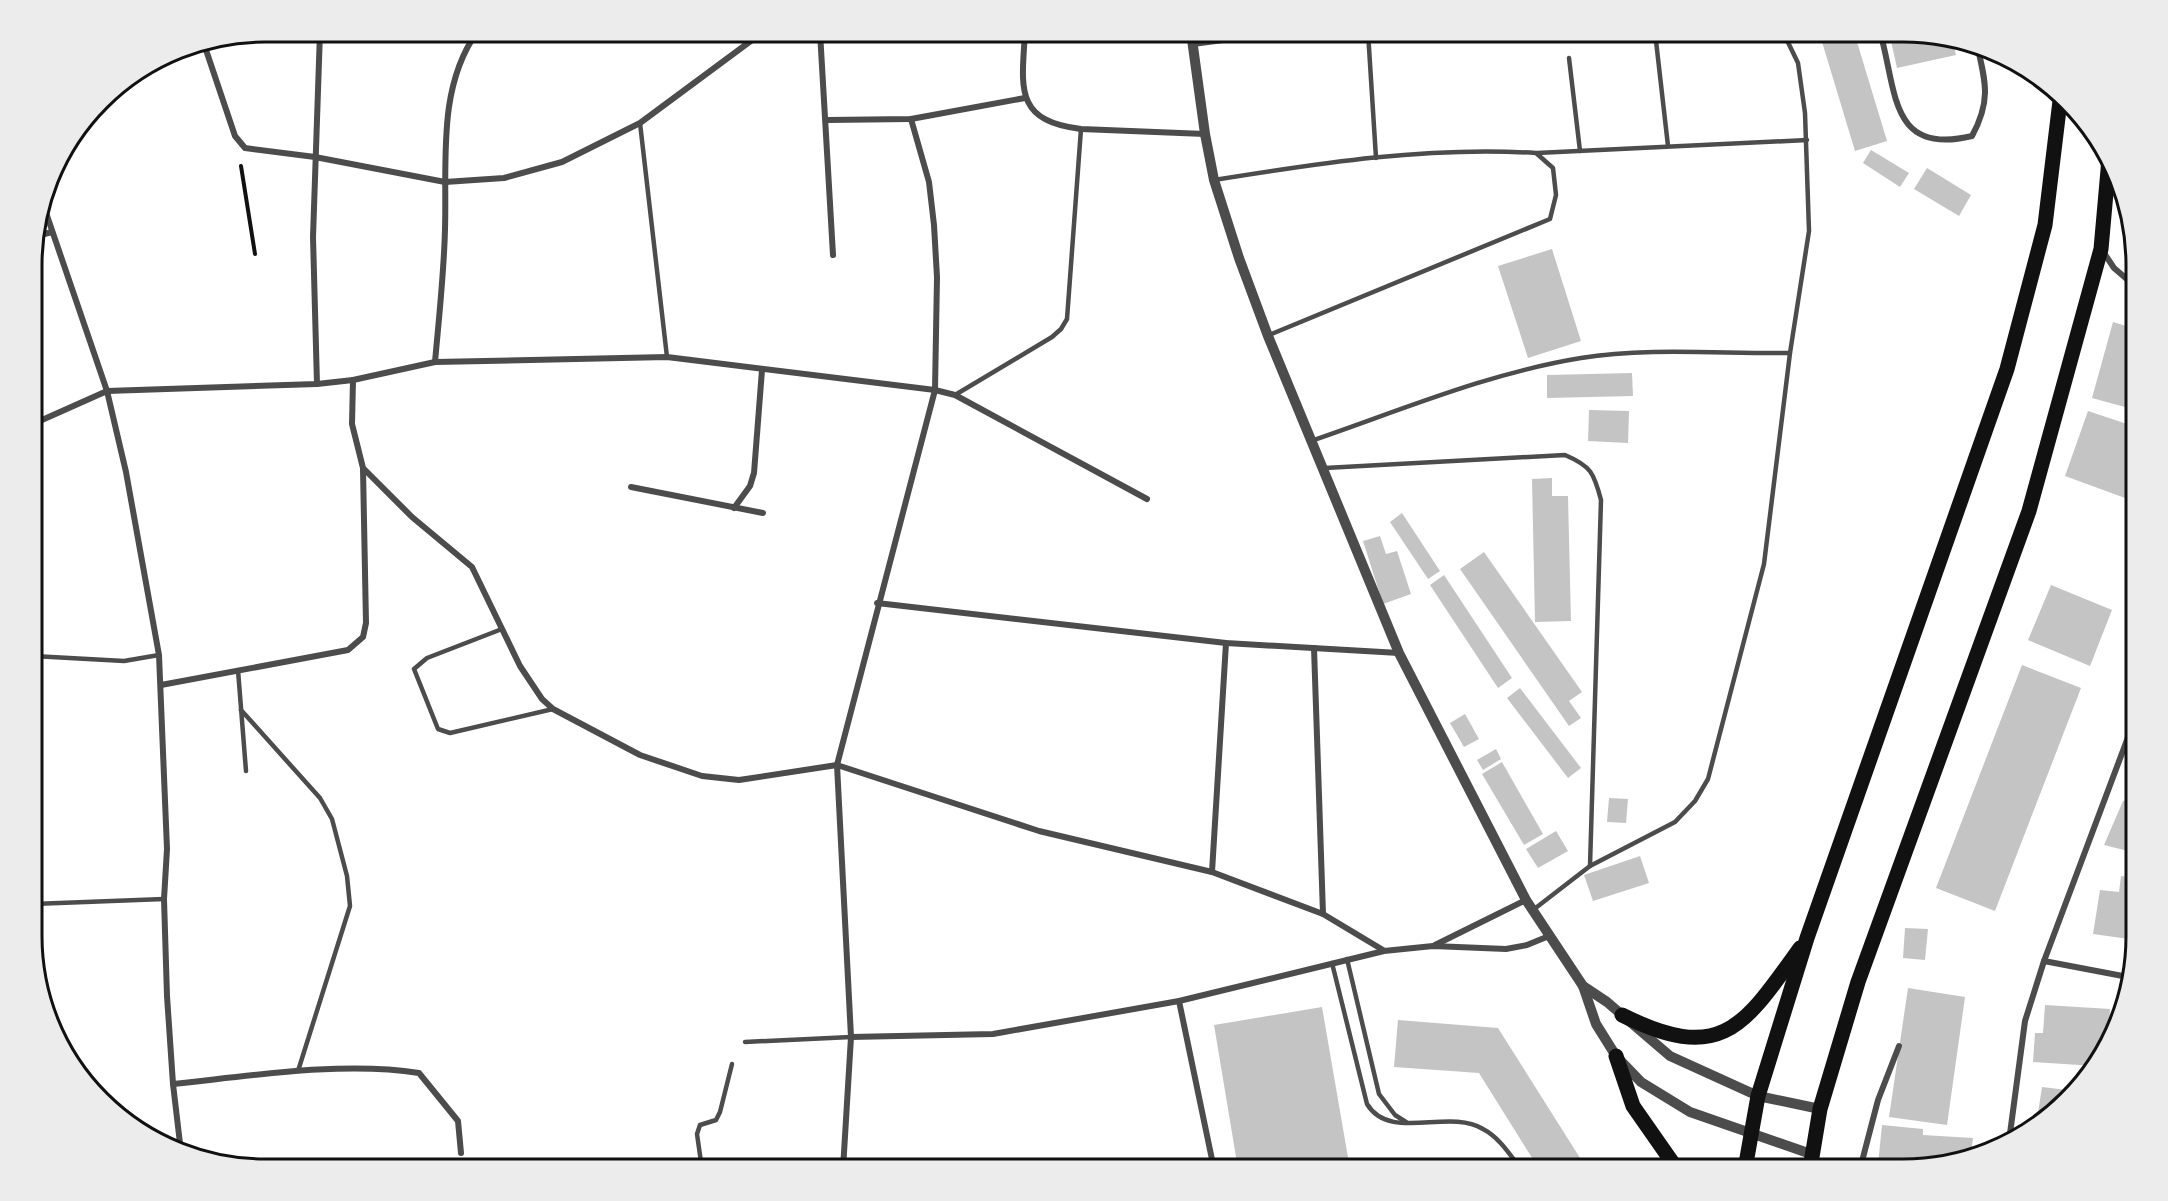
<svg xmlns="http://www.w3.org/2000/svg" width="2168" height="1201" font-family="'Roboto Serif',serif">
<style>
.building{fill:#c4c4c4}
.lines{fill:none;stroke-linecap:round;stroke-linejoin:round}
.path{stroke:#111;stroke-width:4}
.service{stroke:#4c4c4c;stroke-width:4.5}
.minor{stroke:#4c4c4c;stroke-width:6}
.tertiary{stroke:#4c4c4c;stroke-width:10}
.primary{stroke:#111;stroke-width:15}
.rim{fill:none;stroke:#111;stroke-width:3}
</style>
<rect width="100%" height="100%" fill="#fff"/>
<g class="building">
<path d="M1819,32H1854L1887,141L1855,151Z"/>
<path d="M1889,32L1952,38L1956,55L1897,68Z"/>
<path d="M1871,150L1909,173L1900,187L1863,163Z"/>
<path d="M1927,168L1971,195L1959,216L1914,189Z"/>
<path d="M1552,249L1581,341L1528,358L1498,266Z"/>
<path d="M2113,322L2136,329V410L2092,398Z"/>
<path d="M1632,373L1633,396L1547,398V375Z"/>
<path d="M1589,410L1629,411L1628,443L1588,441Z"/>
<path d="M2088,411L2136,427V502L2065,476Z"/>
<path d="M1552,478V496H1568L1571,621L1535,622L1532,479Z"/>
<path d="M1402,513L1440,571L1428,579L1390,522Z"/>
<path d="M1380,536L1386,554L1397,551L1411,594L1383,604L1363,541Z"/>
<path d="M1484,552L1582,692L1569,701L1581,718L1569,726L1460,569Z"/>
<path d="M1444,575L1512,678L1498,688L1430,585Z"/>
<path d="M2051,585L2112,610L2090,666L2028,640Z"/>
<path d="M2022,665L2081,688L1995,911L1936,888Z"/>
<path d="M1520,688L1581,768L1568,778L1507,698Z"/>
<path d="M1465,714L1479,739L1464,747L1450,723Z"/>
<path d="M1496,749L1501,759L1483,770L1477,760Z"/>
<path d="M1502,762L1543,834L1524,845L1482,774Z"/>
<path d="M2136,797V853L2104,845L2123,801Z"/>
<path d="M1609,798L1628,799L1626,823L1607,822Z"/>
<path d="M1556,831L1568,851L1538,868L1526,849Z"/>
<path d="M1640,856L1649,883L1593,901L1584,875Z"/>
<path d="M2121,876L2136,878V940L2093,934L2100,890L2119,892Z"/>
<path d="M1905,928L1928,929L1925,960L1903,958Z"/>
<path d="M1908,988L1965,997L1947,1125L1889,1117Z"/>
<path d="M2045,1005L2110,1009L2108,1044L2095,1066L2033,1062L2035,1033H2043Z"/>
<path d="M1322,1007L1350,1169H1238L1214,1025Z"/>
<path d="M1398,1020L1498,1028L1587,1169H1539L1479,1073L1394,1067Z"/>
<path d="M2042,1087L2075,1091L2068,1101L2036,1126Z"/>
<path d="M1882,1125L1923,1129V1135L1973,1138L1971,1153L1949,1159L1921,1158L1919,1169L1878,1165Z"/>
</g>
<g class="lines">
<path class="path" d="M241,166L255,254"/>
<g class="service">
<path d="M1368,32L1376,158"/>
<path d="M1655,32L1668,146"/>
<path d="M1569,58L1580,151"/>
<path d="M640,123L667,357"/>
<path d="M1537,153L1807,140"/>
<path d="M1214,180C1320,163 1429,146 1536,153L1553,168L1556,195L1550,219L1269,335"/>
<path d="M955,395L1052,337L1061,329L1067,319L1081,129"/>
<path d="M1311,441C1399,411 1488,373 1581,358C1648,347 1723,354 1790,353"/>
<path d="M1325,468L1565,455C1591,466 1594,473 1601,500L1590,866"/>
<path d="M502,629L427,658L414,669L438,729L450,733L553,709"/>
<path d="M33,656L124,661L159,655"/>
<path d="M238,670L246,771"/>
<path d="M241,710L320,798L332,819L347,876L350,906L298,1071"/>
<path d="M33,904L164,899"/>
<path d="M1533,910L1590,866L1675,822L1695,801L1708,779L1764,564L1790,353L1809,231L1805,113L1798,63L1783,32"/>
<path d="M1347,959L1379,1094L1395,1115L1406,1122"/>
<path d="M1332,963L1367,1104C1390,1142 1448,1108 1483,1129C1500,1138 1510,1155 1521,1169"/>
<path d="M745,1042L851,1037"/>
<path d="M702,1169L697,1134L700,1125L716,1120L720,1112L732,1064"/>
</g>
<g class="minor">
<path d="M820,32L833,255"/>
<path d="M1025,32C1022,86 1013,121 1081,129L1205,134"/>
<path d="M1880,32C1897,90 1889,156 1972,136C1991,101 1986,83 1977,45"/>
<path d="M204,44L235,136L245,148L315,157L445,182L504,178L562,162L640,123L763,32"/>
<path d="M1193,44L1282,32"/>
<path d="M827,120L911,119L1025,98"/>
<path d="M43,204L107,391L126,472L159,655L167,849L164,899L167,996L173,1084L181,1152"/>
<path d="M33,237L52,232"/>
<path d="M2102,250L2114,268L2136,287"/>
<path d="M435,362C439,317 444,273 445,229C447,163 437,88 477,32"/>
<path d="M353,380L352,424L363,468L412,517L472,567L520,666L542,699L553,709L640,755L702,776L739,780L837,765L1039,831L1212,872L1323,914"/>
<path d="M317,384L313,237L320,32"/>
<path d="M33,424L107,391L317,384L353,380L435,362L667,357L935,390L955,395L1147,499"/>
<path d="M631,487L763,513"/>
<path d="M734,508L750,486L754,473L762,370"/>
<path d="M877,603L1226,643L1399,653"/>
<path d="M1314,648L1323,914L1383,950"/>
<path d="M161,685L348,650L363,637L366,623L363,469"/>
<path d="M2125,747L2136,750"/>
<path d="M1212,872L1226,643"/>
<path d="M1435,945L1526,900"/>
<path d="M2044,961L2128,977"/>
<path d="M1179,1001L1214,1169"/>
<path d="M851,1037L993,1034L1179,1001L1384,951L1433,946L1506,949L1527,945L1549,936"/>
<path d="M173,1084C250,1076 342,1061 419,1073L458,1121L461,1153"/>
<path d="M2009,1141L2025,1021L2044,961L2136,716"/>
<path d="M843,1169L851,1037L837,765L935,390L937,277L934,225L929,182L911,119"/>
<path d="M1860,1169L1878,1100L1899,1046"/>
</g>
<g class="tertiary">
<path d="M1191,32L1205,134L1214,180L1239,258L1268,336L1399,653L1526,900L1583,986L1596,1024L1616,1056L1641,1082L1690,1112L1811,1154"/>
<path d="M1583,986L1607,1002L1670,1056L1758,1096L1820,1109"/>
</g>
<g class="primary">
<path d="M1622,1015C1722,1065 1744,1026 1800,948"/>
<path d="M1616,1056L1633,1106L1677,1169"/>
<path d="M1745,1169L1758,1096L1807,938L2007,369L2045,225L2060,101"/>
<path d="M1810,1169L1820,1109L1858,982L2029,511L2101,249L2109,159"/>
</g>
</g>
<path d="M0 0H2168V1201H0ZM265 42H1903A223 223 0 0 1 2126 265V936A223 223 0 0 1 1903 1159H265A223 223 0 0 1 42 936V265A223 223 0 0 1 265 42Z" fill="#ececec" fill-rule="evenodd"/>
<path class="rim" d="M265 42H1903A223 223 0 0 1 2126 265V936A223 223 0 0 1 1903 1159H265A223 223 0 0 1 42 936V265A223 223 0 0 1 265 42Z"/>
</svg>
